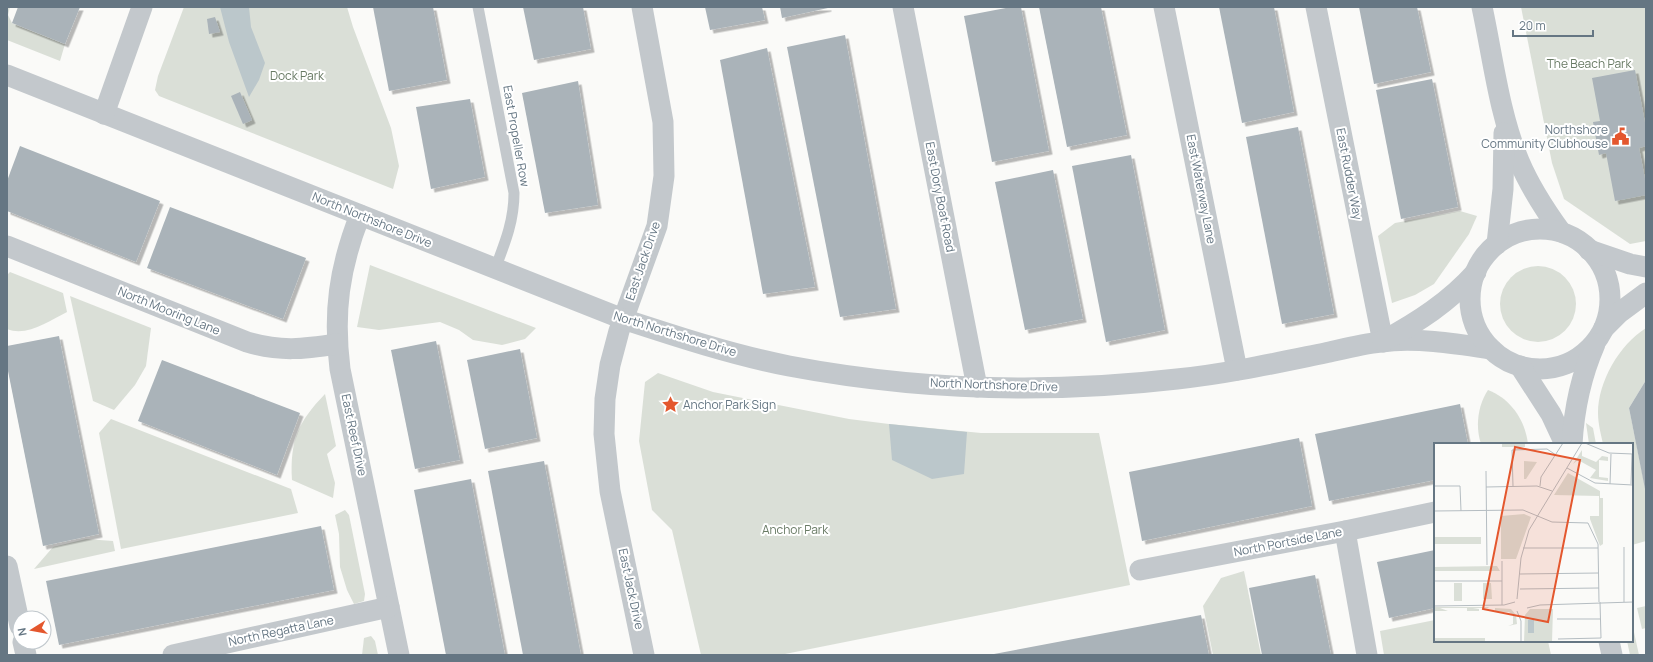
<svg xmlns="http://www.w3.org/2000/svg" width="1653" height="662" font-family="Manrope,sans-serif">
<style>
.green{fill:#dadfd7}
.water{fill:#bbc7cb}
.building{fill:#aab3b9;filter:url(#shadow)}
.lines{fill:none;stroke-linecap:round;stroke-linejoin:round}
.service{stroke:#c3c8cc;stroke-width:11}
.minor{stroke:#c3c8cc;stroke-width:21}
.labels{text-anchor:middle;stroke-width:4;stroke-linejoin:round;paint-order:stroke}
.park-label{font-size:12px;fill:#687a64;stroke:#fff}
.poi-label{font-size:12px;fill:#657683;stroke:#fff;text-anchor:end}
.street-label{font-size:12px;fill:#657683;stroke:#fff}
.inset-road{fill:none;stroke:#b5bdc2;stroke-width:1}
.view{fill:#e4572e;fill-opacity:0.15;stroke:#e4572e;stroke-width:2}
.inset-edge{fill:none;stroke:#657683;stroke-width:2}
</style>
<defs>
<filter id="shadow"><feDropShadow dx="3.5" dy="3.5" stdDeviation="0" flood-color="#0004"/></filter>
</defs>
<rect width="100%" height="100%" fill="#fafaf8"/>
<g class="green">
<path d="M7,7H10L8,15L12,23L65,44L60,61L7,40Z"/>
<path d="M184,7H347L353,27L391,128L399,166L393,189L159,96L155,90L158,76Z"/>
<path d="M1521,7H1646V241L1630,244L1564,199L1552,163Z"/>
<path d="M1460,211L1477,216L1469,234L1434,284L1415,295L1392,303L1378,236L1395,223Z"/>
<path d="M370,265L536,328L525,339L502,345L473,340L459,330L440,322L379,330L357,327Z"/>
<circle cx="1538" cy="304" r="38"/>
<path d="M10,272L63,293L67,312C49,321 27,337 7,329V275Z"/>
<path d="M70,296L151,328L146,366L135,385L114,410L93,401Z"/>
<path d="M1646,328V380L1629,408L1646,492V541L1632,545V444H1603C1601,434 1598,424 1598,413C1598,382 1619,345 1646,328Z"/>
<path d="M658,373L713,392L849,419L889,424L981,433H1099L1130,585L780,655H701L672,530L652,510L639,441L645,382Z"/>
<path d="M1488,390C1511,399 1525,420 1528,444H1481C1475,426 1478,405 1488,390Z"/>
<path d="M325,394L336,446L327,454L335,483L333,498L292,480C290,440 298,422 325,394Z"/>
<path d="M111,419L291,489L298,513L121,549L99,433Z"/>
<path d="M1586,423L1593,428L1596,444H1589Z"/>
<path d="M345,510L349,515L365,594L364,601L354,604L347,590L340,567L339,534L335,515Z"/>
<path d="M86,539L113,541L115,551L34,569L53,547Z"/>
<path d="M1244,571L1261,655H1213L1203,606L1221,578Z"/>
<path d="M1646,606V628L1642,629L1637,608Z"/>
<path d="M1435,620V641H1548L1551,655H1384L1380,631Z"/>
<path d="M1632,623L1639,655H1630L1627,641H1632Z"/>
<path d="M371,636L375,641L378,655H362L364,638Z"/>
</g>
<g class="water">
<path d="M220,7H249L251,27L265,63L259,80L249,97L229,42Z"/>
<path d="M889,424L967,432L964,474L932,479L892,460Z"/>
</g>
<g class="building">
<path d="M18,7H80L65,44L12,23Z"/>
<path d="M373,7H433L447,80L389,91Z"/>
<path d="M523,7H583L591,49L534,60Z"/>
<path d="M705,7H762L765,20L710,30Z"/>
<path d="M780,7H828V8L782,18Z"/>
<path d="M1011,7H1021L1049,151L992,162L964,16Z"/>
<path d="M1039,7H1101L1127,135L1067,147Z"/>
<path d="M1219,7H1274L1294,112L1242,123Z"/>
<path d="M1359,7H1417L1431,72L1374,84Z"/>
<path d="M215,17L220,32L209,34L207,19Z"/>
<path d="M845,35L896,309L840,317L787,47Z"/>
<path d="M767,48L815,287L763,294L720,60Z"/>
<path d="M1635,70L1646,128V146L1639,148L1646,184V195L1615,201L1606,153L1599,155L1593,122L1600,121L1592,78Z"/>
<path d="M1432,79L1458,207L1401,219L1376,90Z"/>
<path d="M578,81L598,205L545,213L522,93Z"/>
<path d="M240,92L252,120L243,124L231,96Z"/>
<path d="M470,99L485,177L431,189L416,107Z"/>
<path d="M1298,127L1334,314L1282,324L1246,137Z"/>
<path d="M20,146L160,201L136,262L7,211V181Z"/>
<path d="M1131,155L1165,330L1106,342L1072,166Z"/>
<path d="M1053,170L1083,319L1025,330L995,182Z"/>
<path d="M170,207L306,258L283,319L147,268Z"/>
<path d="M59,336L99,534L43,546L7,366V346Z"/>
<path d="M436,341L460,460L415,469L391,350Z"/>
<path d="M520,349L537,438L485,449L467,360Z"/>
<path d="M162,360L300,413L277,475L138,421Z"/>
<path d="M1646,380V489H1645L1629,408Z"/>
<path d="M1460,404L1468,444H1435V480L1329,501L1315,434Z"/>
<path d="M1299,438L1312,506L1142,541L1129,472Z"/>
<path d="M544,461L581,655H523L488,471Z"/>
<path d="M471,479L505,655H446L414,490Z"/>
<path d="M321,526L334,590L59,645L46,581Z"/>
<path d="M1435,550V608L1389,618L1377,562Z"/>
<path d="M1315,575L1331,655H1262L1249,588Z"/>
<path d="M1201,615L1209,655H994V654Z"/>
</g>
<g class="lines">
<path class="service" d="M478,7L514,193C514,221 505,243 495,269"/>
<g class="minor">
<path d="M642,7L663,122L664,176L657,226L619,331L610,365L605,399L604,434L610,491L644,655"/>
<path d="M903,7L977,387"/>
<path d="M1164,7L1237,370"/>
<path d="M1316,7L1383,342"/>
<path d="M1482,7C1493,58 1499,113 1519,161C1530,187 1545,210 1561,232"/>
<path d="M7,75L623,319C678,337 733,355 789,366C916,390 1048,394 1177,379C1226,374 1276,363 1325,353C1343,349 1362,344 1381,342C1415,337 1458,344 1491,349"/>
<path d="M104,114L142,7"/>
<path d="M360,215C339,268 333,313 340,369L399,655"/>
<circle cx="1540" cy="299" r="70"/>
<path d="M1497,244L1503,189L1504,133"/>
<path d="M7,246L247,342C280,352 304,349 337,344"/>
<path d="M1589,250L1630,264L1646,267"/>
<path d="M1604,328L1619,313L1646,293"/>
<path d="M1383,341C1418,322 1449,302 1476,272"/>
<path d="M1520,366L1551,414L1565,444"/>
<path d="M1572,444C1574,409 1581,376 1595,344"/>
<path d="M1345,531L1367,655"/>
<path d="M7,566L20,626"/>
<path d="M1140,570L1345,531L1435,512"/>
<path d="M1609,641L1612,655"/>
<path d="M23,642L26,655"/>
<path d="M173,655L389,607"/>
</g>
</g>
<defs>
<symbol id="civic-bare" viewBox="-9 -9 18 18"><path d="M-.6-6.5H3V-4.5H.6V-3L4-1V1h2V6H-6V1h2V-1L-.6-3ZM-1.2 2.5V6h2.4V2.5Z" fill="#e4572e" stroke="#fff" stroke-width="2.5" paint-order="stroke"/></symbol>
<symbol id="sight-bare" viewBox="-9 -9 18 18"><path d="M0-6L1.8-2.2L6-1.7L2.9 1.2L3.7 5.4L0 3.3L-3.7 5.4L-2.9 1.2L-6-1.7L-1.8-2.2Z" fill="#e4572e" stroke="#fff" stroke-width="2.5" paint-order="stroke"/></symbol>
</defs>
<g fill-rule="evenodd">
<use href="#civic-bare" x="1608" y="124" width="25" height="25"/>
<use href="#sight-bare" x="658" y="392" width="25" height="25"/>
</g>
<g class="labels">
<g class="park-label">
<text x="1589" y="68">The Beach Park</text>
<text x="297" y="80">Dock Park</text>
<text x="795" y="534">Anchor Park</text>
</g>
<g class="poi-label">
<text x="1608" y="134">Northshore<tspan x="1608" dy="14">Community Clubhouse</tspan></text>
<text x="683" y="409" text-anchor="start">Anchor Park Sign</text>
</g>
<g class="street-label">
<text transform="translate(516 136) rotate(80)" y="4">East Propeller Row</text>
<text transform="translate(1349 174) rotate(79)" y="4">East Rudder Way</text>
<text transform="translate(1201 189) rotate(79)" y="4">East Waterway Lane</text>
<text transform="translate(940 197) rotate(79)" y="4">East Dory Boat Road</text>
<text transform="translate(372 220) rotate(22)" y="4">North Northshore Drive</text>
<text transform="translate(643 261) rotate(-71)" y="4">East Jack Drive</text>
<text transform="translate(169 311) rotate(22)" y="4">North Mooring Lane</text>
<text transform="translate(675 334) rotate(17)" y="4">North Northshore Drive</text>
<text transform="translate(994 385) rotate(2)" y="4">North Northshore Drive</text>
<text transform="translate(354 435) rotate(78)" y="4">East Reef Drive</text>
<text transform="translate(1288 542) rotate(-11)" y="4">North Portside Lane</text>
<text transform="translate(631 589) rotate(78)" y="4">East Jack Drive</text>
<text transform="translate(281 631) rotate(-12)" y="4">North Regatta Lane</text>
</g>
</g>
<g transform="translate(1434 443)">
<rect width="199" height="199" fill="#fafaf8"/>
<path d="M68,0H91V4H68ZM148,7V13L162,19L168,13L174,14V18L165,17V34L174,35V38L156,35L162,27L144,17L139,21ZM90,18L103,19L92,36H90ZM134,30L166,48V55H169V101L166,103L156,76V73H165V53L120,52ZM90,71L97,74L82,116H67V73ZM0,94H47V101H0ZM63,123L66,128H0V124ZM20,140H28V158H20ZM49,140H57L58,156H49ZM0,164H54L55,165H39L45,166V168H33V165H6L14,168H0ZM61,165L77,166L82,172L83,181L74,183L79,181V172L75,169H61ZM96,166H119L118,199H90L91,172ZM0,195H51V199H0Z" fill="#dadfd7"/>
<path d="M94,177H100V190H94Z" fill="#bbc7cb"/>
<path class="inset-road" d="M151,0L175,10L199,11M133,25L161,40L199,42M52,28L53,122M176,41L177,11M197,41L198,11M0,43H26L27,68M79,43L78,7L113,6L122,12M106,43L107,34L129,0M52,44L103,43L118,48M0,68L89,67L118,79L154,80L164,101L165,159M190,104V159M89,105H164M68,118V162M86,131L165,130M0,138H68M86,146L165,145M83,156L87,115L95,87L148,0M0,163L70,162L81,159M93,165L106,162L199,159M83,168L87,178V199M123,176H166M124,196L167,195L166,159"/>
<path class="view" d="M81,4L146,17L114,179L49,166Z"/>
<rect width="199" height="199" class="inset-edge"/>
</g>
<rect width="1653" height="662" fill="none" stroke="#657683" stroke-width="16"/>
<g transform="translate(32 630) rotate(259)"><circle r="19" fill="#ffffff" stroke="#c1c8cd"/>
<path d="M0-3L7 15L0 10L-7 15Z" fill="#e4572e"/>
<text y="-6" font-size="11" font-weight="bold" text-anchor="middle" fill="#657683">N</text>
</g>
<path d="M1513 30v6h80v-6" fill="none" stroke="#657683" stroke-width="2"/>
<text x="1519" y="30" font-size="12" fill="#657683" stroke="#ffffff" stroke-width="3" paint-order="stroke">20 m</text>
</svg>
